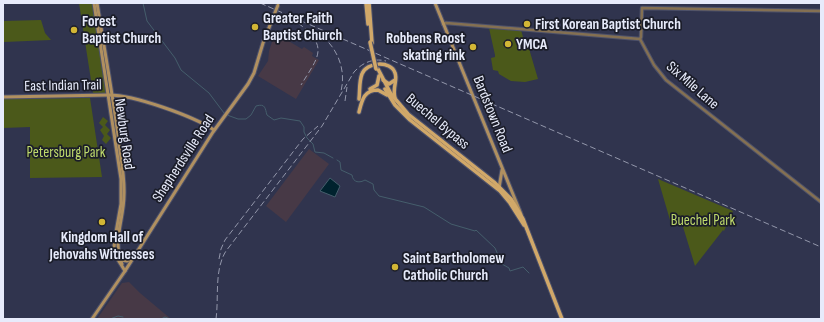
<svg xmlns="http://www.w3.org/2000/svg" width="824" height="322" font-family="'Sofia Sans Condensed',sans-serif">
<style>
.industrial{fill:#473946}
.green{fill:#4b591a}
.water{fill:#00222e;stroke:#455e6c}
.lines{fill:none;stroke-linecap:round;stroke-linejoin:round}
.stream{stroke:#455e6c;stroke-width:1}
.tertiary-casing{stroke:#4d516a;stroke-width:4.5}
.secondary-casing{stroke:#4d516a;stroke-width:5}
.primary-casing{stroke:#4d516a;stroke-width:5.5}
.tertiary{stroke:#847052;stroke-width:2.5}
.secondary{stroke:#b09060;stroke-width:3}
.primary{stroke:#d1a869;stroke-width:3.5}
.rail{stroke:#9397ab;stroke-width:1;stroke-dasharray:6 3;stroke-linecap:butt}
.secondary-bridge-casing{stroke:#4d516a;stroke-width:5;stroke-linecap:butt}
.primary-bridge-casing{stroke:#4d516a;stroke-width:5.5;stroke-linecap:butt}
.secondary-bridge{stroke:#b09060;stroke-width:3}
.primary-bridge{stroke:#d1a869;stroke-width:3.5}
.poi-dot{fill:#d2b635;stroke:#1b1d29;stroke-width:1.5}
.labels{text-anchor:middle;stroke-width:3.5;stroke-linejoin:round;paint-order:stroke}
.poi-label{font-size:15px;font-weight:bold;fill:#e7ebfb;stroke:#1b1d29;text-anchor:start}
.street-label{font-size:15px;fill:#e7ebfb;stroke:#1b1d29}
.park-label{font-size:15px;fill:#bfda6c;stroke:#1b1d29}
</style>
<rect width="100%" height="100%" fill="#30344e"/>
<g class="industrial">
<path d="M275,33L302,49L304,47L313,53L312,56L319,60L296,99L258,76L268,61L269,51Z"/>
<path d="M309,149L329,164L286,222L266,206Z"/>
<path d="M129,282L140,293L171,319H97L122,283Z"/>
</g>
<g class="green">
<path d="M79,3H93L107,92L105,93H93Z"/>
<path d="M41,20L45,33L51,40L4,42L3,21Z"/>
<path d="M489,28L521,30L525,44L530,45V52L538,79L525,82L511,81L499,74L498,71L493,70L491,58L495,57V55Z"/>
<path d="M90,98L102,177L30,178V127L3,128V99Z"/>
<path d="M103,117L108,121L105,125L110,130L107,134L111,138L106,144L102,140L104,136L100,130L103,127L99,123Z"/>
<path d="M658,179L733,211L724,231L723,230L695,266L680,217L670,220Z"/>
</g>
<path class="water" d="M330,178L340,186L335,197L320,191Z"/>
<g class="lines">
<g class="stream">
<path d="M143,3L147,21L175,58L181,70L209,93L224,113"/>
<path d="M227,115L238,119H246L251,115L256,106C266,103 265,109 267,115L274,120L281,118L300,121L304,127V132L307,138L313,144L315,152L324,153L333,158"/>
<path d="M337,160L340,162L341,170L352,175C353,183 360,183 365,180L373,184L374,190L379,196L424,207L451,224L475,231L476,230L495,248L502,264L509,268L510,271L523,267L529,273"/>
<path d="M110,319L118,316L123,317"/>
<path d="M161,319L165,317L170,319"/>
</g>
<defs>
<g id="tertiary">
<path d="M443,24L446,23L640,39L654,65L666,80L821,202"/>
<path d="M640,39L641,37L642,8L821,11"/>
</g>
<g id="secondary">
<path d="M94,3L121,179V204L115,238L114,247L117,258L125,271"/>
<path d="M97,3C104,47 112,91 118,135C120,155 125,175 124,195C124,219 112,241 122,264"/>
<path d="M435,3L521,214"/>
<path d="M3,97L109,95C134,95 193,116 214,130"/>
<path d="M499,188L502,170"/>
<path d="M121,260L127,261L132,258"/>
<path d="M92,319L125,271L213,132L248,84L254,73L263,43L274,15"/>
</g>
<g id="primary">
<path d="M366,3L368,24"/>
<path d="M369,3L372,43"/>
<path d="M378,69L391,94L408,114L494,182L511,199L523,219L562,319"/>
<path d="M383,80L389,84L395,80"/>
<path d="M370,89L377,85L379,76"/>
<path d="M385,89L395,105L410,120L500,191L510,203L524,225"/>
<path d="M359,99C360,91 359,81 362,74C366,62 391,60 395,73C398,80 392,88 395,98"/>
<path d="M359,112C362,100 364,90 378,90L387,95"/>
</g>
</defs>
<use href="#tertiary" class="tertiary-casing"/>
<use href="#secondary" class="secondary-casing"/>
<use href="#primary" class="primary-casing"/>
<use href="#tertiary" class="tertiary"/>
<use href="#secondary" class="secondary"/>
<use href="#primary" class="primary"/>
<g class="rail">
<path d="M260,3L821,247"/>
<path d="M298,23C330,47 318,57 301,85"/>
<path d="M315,31C335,43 347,67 341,91"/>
<path d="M345,101L347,87"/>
<path d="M219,259L221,249L225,240L303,139L318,126"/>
<path d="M216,319C219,297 214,270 226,251L322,126L354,72C363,62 374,58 386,61"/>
</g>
<defs>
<path id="secondary-bridge" d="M274,15L278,5"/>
<path id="primary-bridge" d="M370,42L376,69"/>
</defs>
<use href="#secondary-bridge" class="secondary-bridge-casing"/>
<use href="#primary-bridge" class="primary-bridge-casing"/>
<use href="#secondary-bridge" class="secondary-bridge"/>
<use href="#primary-bridge" class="primary-bridge"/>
</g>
<g class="poi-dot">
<circle cx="527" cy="24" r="4"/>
<circle cx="255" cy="27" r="4"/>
<circle cx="74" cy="30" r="4"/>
<circle cx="508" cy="44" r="4"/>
<circle cx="473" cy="47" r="4"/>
<circle cx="102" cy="222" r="4"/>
<circle cx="395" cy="267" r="4"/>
</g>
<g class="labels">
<g class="poi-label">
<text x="263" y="23">Greater Faith<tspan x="263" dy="17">Baptist Church</tspan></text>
<text x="82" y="26">Forest<tspan x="82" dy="17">Baptist Church</tspan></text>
<text x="535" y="29">First Korean Baptist Church</text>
<text x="465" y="43" text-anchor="end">Robbens Roost<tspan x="465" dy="17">skating rink</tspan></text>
<text x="516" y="49">YMCA</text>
<text x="102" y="242" text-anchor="middle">Kingdom Hall of<tspan x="102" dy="17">Jehovahs Witnesses</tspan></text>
<text x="403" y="263">Saint Bartholomew<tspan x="403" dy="17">Catholic Church</tspan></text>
</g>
<g class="street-label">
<text transform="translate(63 85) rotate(-1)" y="5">East Indian Trail</text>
<text transform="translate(693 85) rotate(41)" y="5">Six Mile Lane</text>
<text transform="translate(493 114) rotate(68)" y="5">Bardstown Road</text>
<text transform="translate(438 121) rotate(40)" y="5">Buechel Bypass</text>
<text transform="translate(125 134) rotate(82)" y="5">Newburg Road</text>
<text transform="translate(183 158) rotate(-57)" y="5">Shepherdsville Road</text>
</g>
<g class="park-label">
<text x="66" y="157">Petersburg Park</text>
<text x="703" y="225">Buechel Park</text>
</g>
</g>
<rect width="824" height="322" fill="none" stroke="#e7ebfb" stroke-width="8"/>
</svg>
